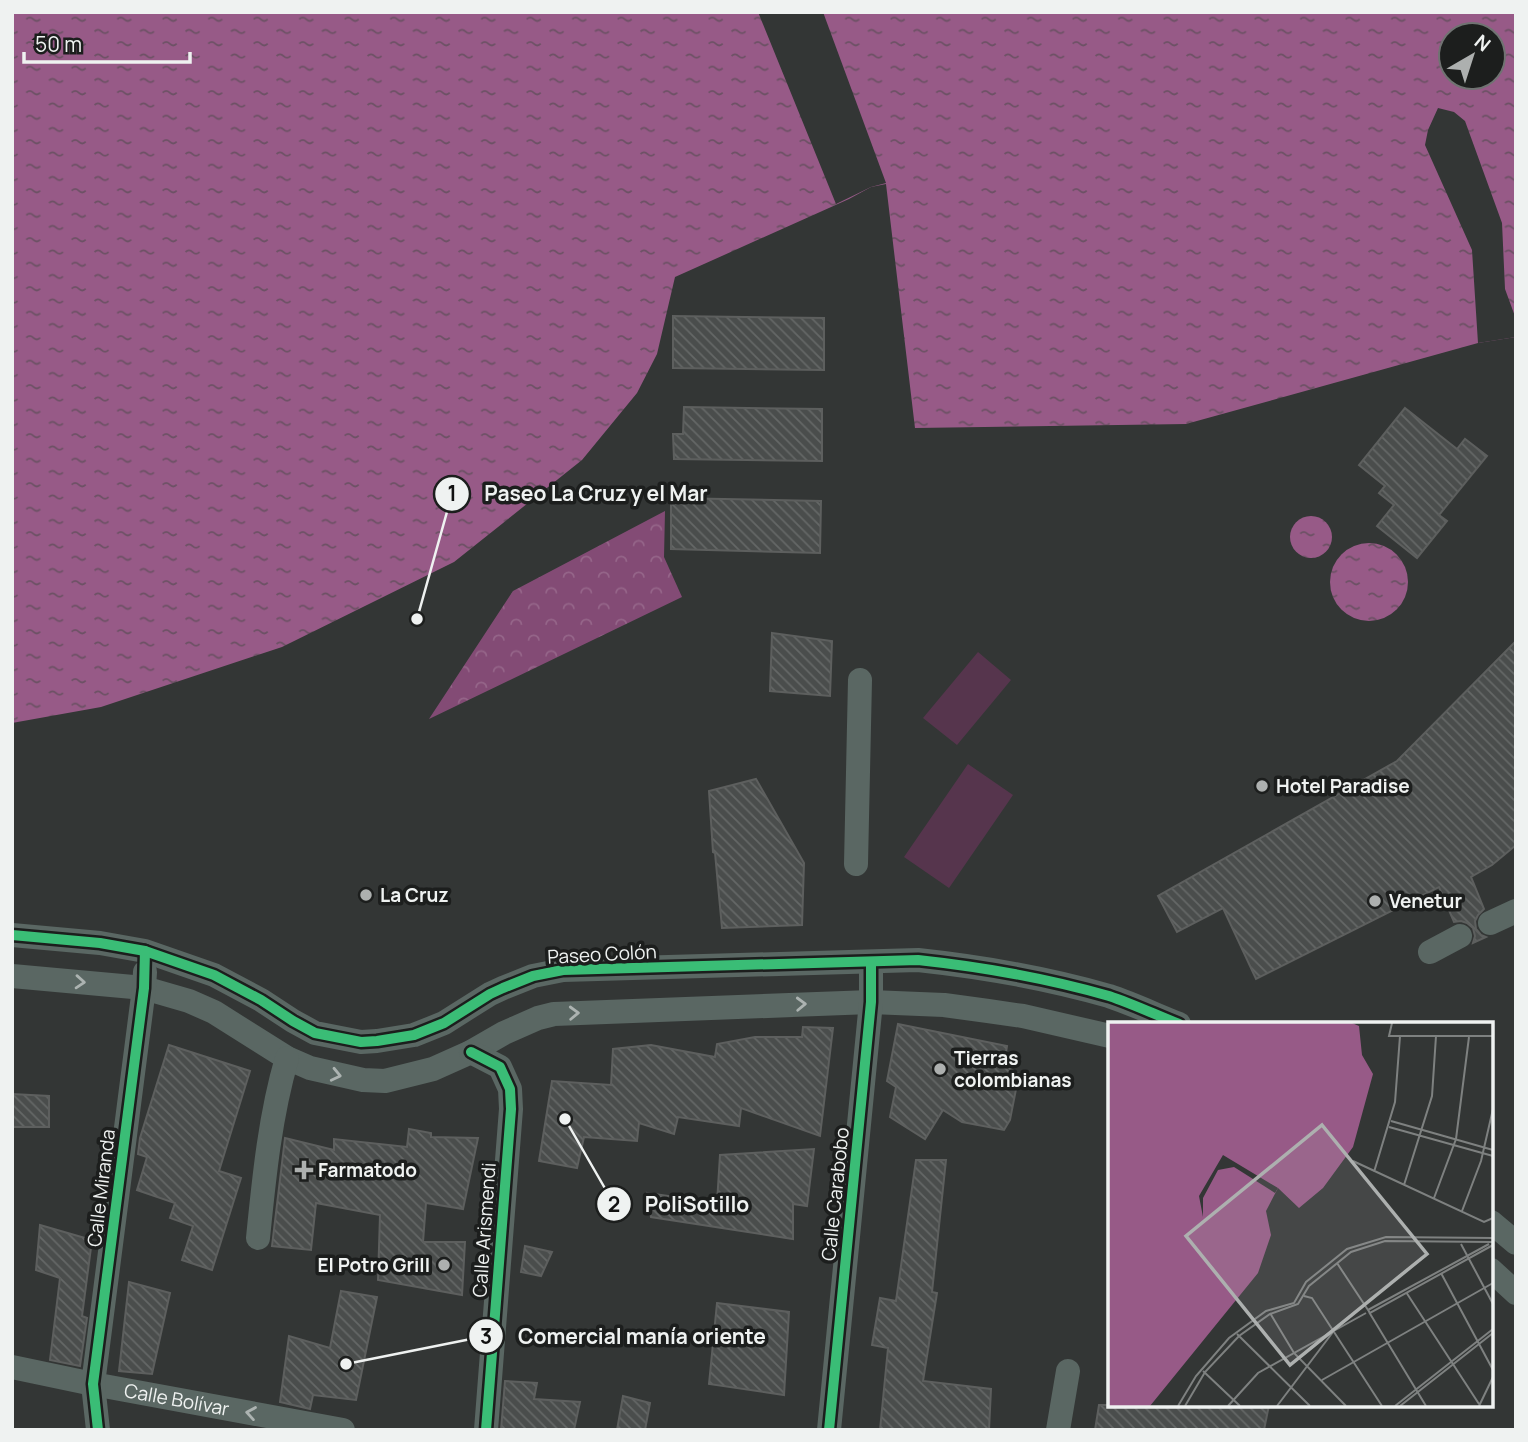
<svg xmlns="http://www.w3.org/2000/svg" width="1528" height="1442" font-family="Manrope,sans-serif">
<style>
.forest{fill:url(#forest-crowns)}
.park{fill:#56354d}
.water{fill:url(#water-ripples);fill-rule:evenodd}
.pier{fill:#333635}
.building{fill:url(#building-back-hatch);stroke:#5d5f5e;stroke-width:2}
.lines{fill:none;stroke-linecap:round;stroke-linejoin:round}
.minor{stroke:#5a6763;stroke-width:24}
.cycleway-casing{stroke:#1c1e1d;stroke-width:15}
.cycleway{stroke:#3abd76;stroke-width:10}
.oneway{stroke:#acb3b1}
.poi-dot{fill:#adb0af;stroke:#1c1e1d;stroke-width:2.5}
.labels{text-anchor:middle;stroke-width:7;stroke-linejoin:round;paint-order:stroke}
.poi-label{font-size:19px;font-weight:bold;fill:#eff2f1;stroke:#1c1e1d;text-anchor:start}
.street-label{font-size:19px;fill:#eff2f1;stroke:#1c1e1d}
.inset-road{fill:none;stroke:#7e8180;stroke-width:2}
.view{fill:#adb0af;fill-opacity:0.15;stroke:#adb0af;stroke-width:3.5}
.inset-edge{fill:none;stroke:#eff2f1;stroke-width:3.5}
.leader{fill:none;stroke:#eff2f1;stroke-width:2.5}
.callout-dot{fill:#eff2f1;stroke:#1c1e1d;stroke-width:2.5}
.mark-label{font-size:21px;text-anchor:middle;font-weight:bold;fill:#111}
.callout-label{font-size:21px;text-anchor:middle;font-weight:bold;fill:#eff2f1;stroke:#1c1e1d;stroke-width:7;stroke-linejoin:round;paint-order:stroke}
</style>
<defs>
<pattern id="forest-crowns" width="20" height="18" patternUnits="userSpaceOnUse" patternTransform="scale(1.75)"><rect width="20" height="18" fill="#834b75"/><path d="M2 6a3 3 0 1 1 6 0M12 15a3 3 0 1 1 6 0" fill="none" stroke="#956589"/></pattern>
<pattern id="water-ripples" width="26" height="14" patternUnits="userSpaceOnUse" patternTransform="scale(1.75)"><rect width="26" height="14" fill="#975a87"/><path d="M2 4q2-2 4 0t4 0M15 11q2-2 4 0t4 0" fill="none" stroke="#6c5164"/></pattern>
<pattern id="building-back-hatch" width="6" height="6" patternUnits="userSpaceOnUse" patternTransform="scale(1.75)"><rect width="6" height="6" fill="#4a4d4c"/><path d="M-1 5l2 2M0 0l6 6M5-1l2 2" fill="none" stroke="#646766"/></pattern>
</defs>
<rect width="100%" height="100%" fill="#333635"/>
<path class="forest" d="M665,511L664,557L682,597L429,719L513,591Z"/>
<g class="park">
<path d="M978,652L1011,680L957,745L923,718Z"/>
<path d="M968,764L1013,795L949,888L904,857Z"/>
</g>
<g class="water">
<path d="M12,12H1516V337L1478,343L1186,424L915,428L886,184L871,187L849,199L675,277L657,354L637,393L582,460L454,562L282,647L101,707L12,723ZM1451,35H1493V77H1451Z"/>
<circle cx="1311" cy="537" r="21"/>
<circle cx="1369" cy="582" r="39"/>
</g>
<g class="pier">
<path d="M758,12H823L886,183L871,187L836,204Z"/>
<path d="M1438,108L1454,112L1465,121L1502,223L1505,289L1516,319V337L1478,343L1472,250L1425,145L1428,130Z"/>
</g>
<g class="building">
<path d="M673,316L824,318V370L673,368Z"/>
<path d="M684,407L822,409V461L674,459L673,434H683Z"/>
<path d="M1405,408L1457,449L1465,439L1487,456L1439,515L1447,521L1417,558L1377,526L1394,505L1379,493L1385,486L1359,465Z"/>
<path d="M671,498L821,501L820,553L671,549Z"/>
<path d="M772,633L832,641L830,696L770,691Z"/>
<path d="M1516,641V845L1492,865L1471,877L1484,909L1478,915L1475,921L1476,929L1481,935L1486,937L1473,943L1475,936L1473,928L1467,923L1461,921L1454,922L1439,887L1256,979L1223,908L1177,932L1158,896L1397,761Z"/>
<path d="M756,779L804,863L802,925L722,928L715,853L713,852L709,791Z"/>
<path d="M898,1024L1007,1046L1004,1065L1019,1074L1010,1120L1004,1130L962,1122L943,1110L925,1139L890,1117L896,1087L887,1081Z"/>
<path d="M803,1027L833,1028L820,1136L741,1108L739,1126L678,1117L674,1134L639,1123L637,1141L584,1137L577,1168L539,1161L552,1081L611,1085L613,1049L651,1045L715,1057L717,1044L755,1037H802Z"/>
<path d="M169,1045L250,1071L219,1171L241,1178L212,1270L182,1260L193,1226L170,1218L175,1203L137,1190L147,1157L138,1154L140,1138Z"/>
<path d="M12,1094L49,1096V1127H12Z"/>
<path d="M409,1129L431,1133V1137L478,1138L463,1209L426,1203L423,1242H465L462,1295L378,1280L380,1215L316,1203L311,1250L272,1246L285,1138L334,1150V1139L407,1147Z"/>
<path d="M814,1149L807,1206L793,1204V1239L651,1217L647,1193L717,1203L720,1155Z"/>
<path d="M916,1160H946L932,1292L937,1293L923,1381L991,1389L989,1430H880L888,1348L872,1345L880,1298L896,1301Z"/>
<path d="M40,1225L92,1240L82,1316L87,1318L80,1366L50,1360L60,1278L36,1270Z"/>
<path d="M525,1246L552,1252L541,1276L521,1272Z"/>
<path d="M129,1282L170,1293L152,1374L119,1371Z"/>
<path d="M341,1291L377,1297L356,1400L313,1395L310,1409L280,1402L289,1336L330,1348Z"/>
<path d="M717,1303L789,1312L784,1395L709,1384Z"/>
<path d="M505,1381L537,1383L534,1399L580,1402L574,1430H501Z"/>
<path d="M623,1396L650,1403L645,1430H617Z"/>
<path d="M1099,1405H1269L1264,1430H1095Z"/>
</g>
<g class="lines">
<g class="minor">
<path d="M856,864L860,680"/>
<path d="M1490,923L1516,911"/>
<path d="M12,935L100,943L145,951L214,975L261,1000L293,1021L315,1033L361,1042L377,1041L414,1035L444,1023L490,994L503,988L533,976L563,970L918,960C983,967 1046,978 1109,996C1133,1004 1156,1015 1179,1024"/>
<path d="M1430,952L1460,936"/>
<path d="M12,976L144,988L189,1001L214,1012L287,1058L310,1068L363,1080L385,1081L433,1069L471,1052L504,1033L538,1018L554,1014L871,1002L944,1005L988,1011L1023,1016L1110,1036"/>
<path d="M471,1052L500,1067L510,1089L511,1109L486,1430"/>
<path d="M1491,1222L1516,1243"/>
<path d="M258,1238C264,1178 270,1116 287,1058"/>
<path d="M1491,1270L1516,1293"/>
<path id="s1" d="M12,1367L93,1384L343,1430"/>
<path d="M98,1430L93,1384L144,988L145,972"/>
<path d="M829,1430L871,1002V962"/>
<path d="M1058,1430L1068,1371"/>
</g>
<defs>
<g id="cycleway">
<path d="M12,935L100,943L145,951L214,975L261,1000L293,1021L315,1033L361,1042L377,1041L414,1035L444,1023L490,994L503,988L533,976L563,970L918,960C983,967 1046,978 1109,996C1133,1004 1156,1015 1179,1024"/>
<path d="M471,1052L500,1067L510,1089L511,1109L486,1430"/>
<path d="M98,1430L93,1384L144,988L145,951"/>
<path d="M829,1430L871,1002V962"/>
</g>
</defs>
<use href="#cycleway" class="cycleway-casing"/>
<use href="#cycleway" class="cycleway"/>
</g>
<defs><path id="oneway-chevron" d="M-2-3.5L2.5 0L-2 3.5" fill="none" stroke-width="1.6" stroke-linecap="round" stroke-linejoin="round" transform="scale(1.75)"/></defs>
<g class="oneway">
<use href="#oneway-chevron" transform="translate(80 982) rotate(4)"/>
<use href="#oneway-chevron" transform="translate(801 1004) rotate(-2)"/>
<use href="#oneway-chevron" transform="translate(574 1013) rotate(-2)"/>
<use href="#oneway-chevron" transform="translate(336 1075) rotate(13)"/>
<use href="#oneway-chevron" transform="translate(251 1413) rotate(-170)"/>
</g>
<g class="poi-dot">
<circle cx="1262" cy="786" r="7"/>
<circle cx="366" cy="895" r="7"/>
<circle cx="1375" cy="901" r="7"/>
<circle cx="940" cy="1069" r="7"/>
<path d="M300.5 1159.5h7v7h7v7h-7v7h-7v-7h-7v-7h7z"/>
<circle cx="444" cy="1265" r="7"/>
</g>
<g class="labels">
<g class="poi-label">
<text x="1276" y="793">Hotel Paradise</text>
<text x="380" y="902">La Cruz</text>
<text x="1389" y="908">Venetur</text>
<text x="954" y="1065">Tierras<tspan x="954" dy="22">colombianas</tspan></text>
<text x="318" y="1177">Farmatodo</text>
<text x="430" y="1272" text-anchor="end">El Potro Grill</text>
</g>
<g class="street-label">
<text transform="translate(602 954) rotate(-3)" y="7">Paseo Colón</text>
<text transform="translate(101 1188) rotate(-83)" y="7">Calle Miranda</text>
<text transform="translate(835 1194) rotate(-84)" y="7">Calle Carabobo</text>
<text transform="translate(484 1230) rotate(-86)" y="7">Calle Arismendi</text>
<text dy="7" stroke="none"><textPath href="#s1" startOffset="168">Calle Bolívar</textPath></text>
</g>
</g>
<g transform="translate(1108 1022)">
<rect width="385" height="385" fill="#333635"/>
<path d="M0,1H244L251,4L254,33L265,52L245,125L215,166L191,186L170,166L158,189L163,213L150,251L42,384H0Z" fill="#975a87"/>
<path d="M115,133L170,166L167,171L126,145L110,148L95,176V195L91,174Z" fill="#333635"/>
<path class="inset-road" d="M293,14H385M283,99L385,128M281,105L385,134M245,139L376,200L385,196M266,150L287,80L292,14H281L284,1M296,163L324,74L328,14M326,176L348,117L361,15M354,189L373,139L385,87M353,222L385,282M229,241L262,291L385,223M333,251L385,348M298,270L371,382M196,274L204,276L274,384M260,288L381,222M261,290L318,384M162,291L186,331L238,384M129,312L202,384M95,349L132,384M214,358L385,261M70,384L88,354L121,316L158,289L186,281L198,260L239,227L278,215L385,216M77,384L97,350L131,314L162,292L190,282L201,264L243,230L277,219L385,220M120,384L150,351L258,291M169,384L225,310M287,384L385,307M292,384L385,311M371,384L385,355"/>
<path class="view" d="M214,103L319,232L182,343L78,214Z"/>
<rect width="385" height="385" class="inset-edge"/>
</g>
<path class="leader" d="M417 619L452 494M565 1119L614 1204M346 1364L486 1336"/>
<g class="callout-dot">
<circle cx="417" cy="619" r="7"/>
<circle cx="565" cy="1119" r="7"/>
<circle cx="346" cy="1364" r="7"/>
<circle cx="452" cy="494" r="18"/>
<circle cx="614" cy="1204" r="18"/>
<circle cx="486" cy="1336" r="18"/>
</g>
<g class="mark-label">
<text x="452" y="501">1</text>
<text x="614" y="1212">2</text>
<text x="486" y="1344">3</text>
</g>
<g class="callout-label">
<text x="596" y="501">Paseo La Cruz y el Mar</text>
<text x="697" y="1212">PoliSotillo</text>
<text x="642" y="1344">Comercial manía oriente</text>
</g>
<rect width="1528" height="1442" fill="none" stroke="#eff2f1" stroke-width="28"/>
<g transform="translate(1472 56) rotate(39)"><circle r="33" fill="#1c1e1d" stroke="#707372" stroke-width="2"/>
<path d="M0-5L12 26L0 18L-12 26Z" fill="#adb0af"/>
<text y="-10" font-size="19" font-weight="bold" text-anchor="middle" fill="#eff2f1">N</text>
</g>
<path d="M24 52v10h166v-10" fill="none" stroke="#eff2f1" stroke-width="3.5"/>
<text x="35" y="52" font-size="21" fill="#eff2f1" stroke="#1c1e1d" stroke-width="5" paint-order="stroke">50 m</text>
</svg>
